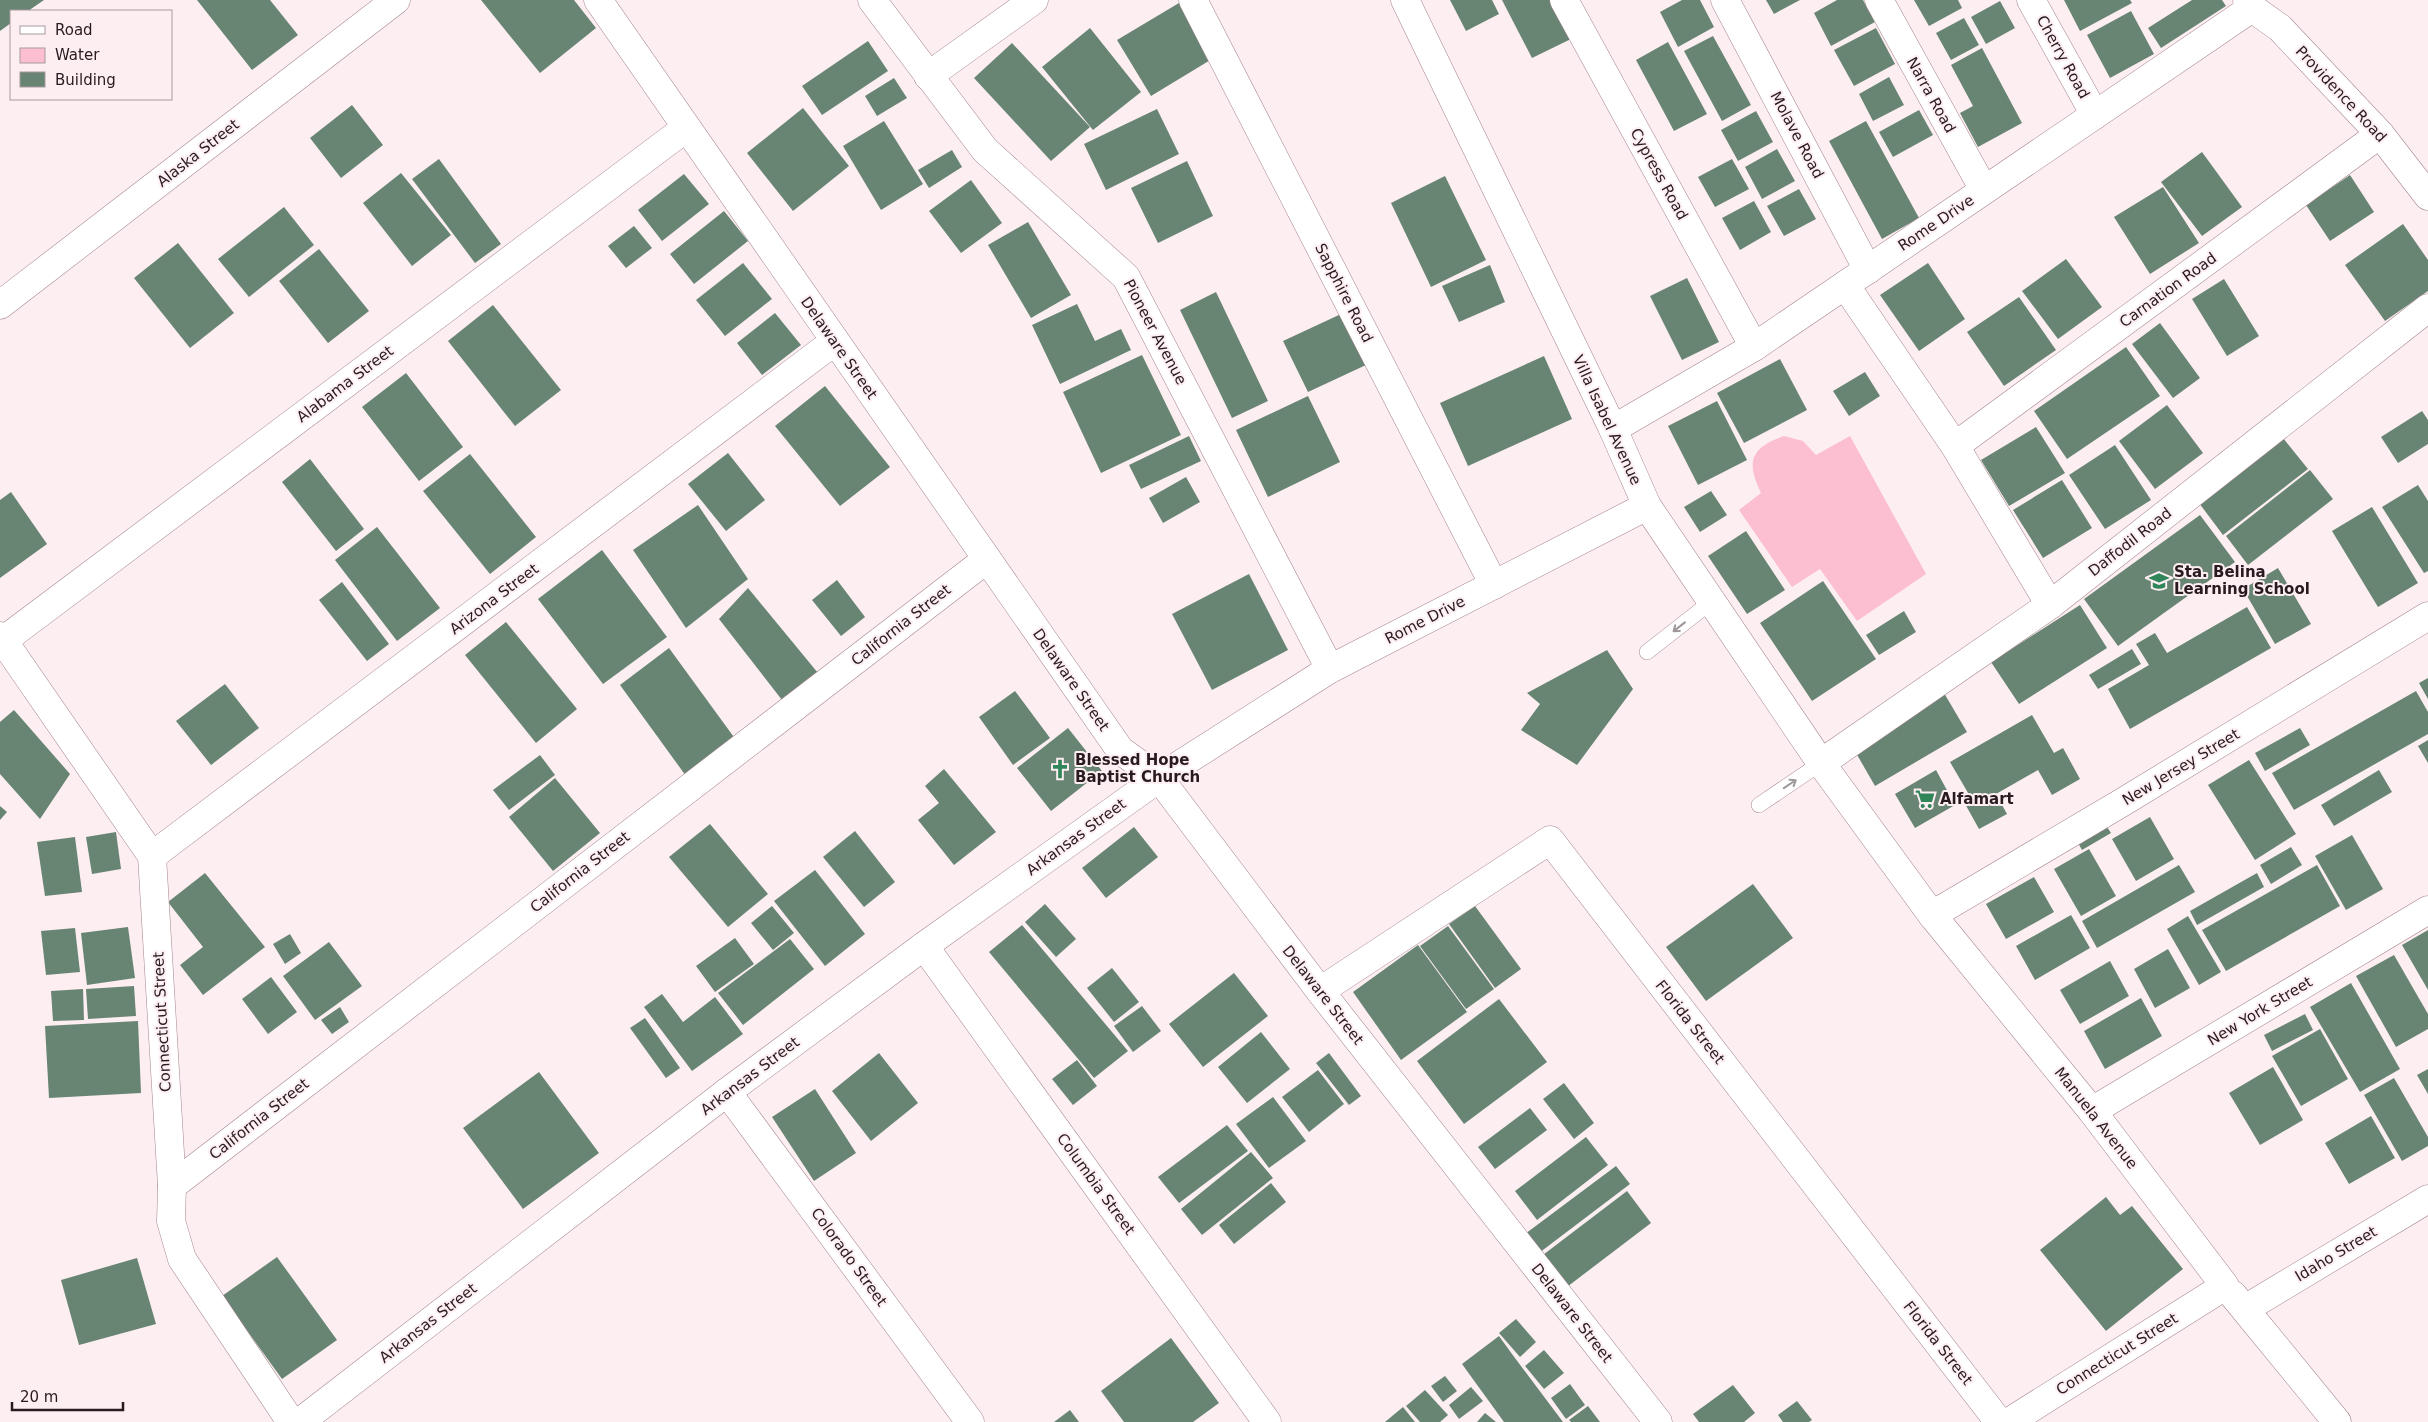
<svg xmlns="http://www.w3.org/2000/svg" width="2428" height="1422" font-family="'DejaVu Sans',sans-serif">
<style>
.water{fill:#fcbed1}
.building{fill:#688573}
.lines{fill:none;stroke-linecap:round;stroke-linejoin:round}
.service-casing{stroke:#a5848e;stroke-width:16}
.minor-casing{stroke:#a5848e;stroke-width:29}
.tertiary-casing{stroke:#a5848e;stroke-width:29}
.service{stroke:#fff;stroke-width:15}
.minor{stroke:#fff;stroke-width:28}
.tertiary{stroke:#fff;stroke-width:28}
.oneway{stroke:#9e989a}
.labels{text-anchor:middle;stroke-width:4;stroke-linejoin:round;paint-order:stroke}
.street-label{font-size:15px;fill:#271b1f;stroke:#fdeef2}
.poi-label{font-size:15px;font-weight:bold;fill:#271b1f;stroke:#fdeef2;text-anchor:start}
</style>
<rect width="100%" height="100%" fill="#fdeef2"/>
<path class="water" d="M1784,436L1803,441L1816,455L1850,436L1926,574L1857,621L1820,569L1792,587L1739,510L1761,493C1746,462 1750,448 1784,436Z"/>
<g class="building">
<path d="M0,0H44L28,11H11V23L0,31Z"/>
<path d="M197,0H270L298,35L252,70Z"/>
<path d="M481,0H574L596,28L540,73Z"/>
<path d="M1450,0H1492L1499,14L1466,31Z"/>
<path d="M1502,0H1553L1573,38L1532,58Z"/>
<path d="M1682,0H1700L1714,27L1678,47L1660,12Z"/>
<path d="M1766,0H1800L1774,14Z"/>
<path d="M1837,0H1863L1875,22L1831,46L1814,13Z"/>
<path d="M1914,0H1958L1962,8L1929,26Z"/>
<path d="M2064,0H2130L2132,3L2080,31Z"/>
<path d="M2192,0H2222L2226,6L2161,48L2148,28Z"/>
<path d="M2000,1L2015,28L1986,44L1971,17Z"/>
<path d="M1179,3L1212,59L1151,96L1117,40Z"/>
<path d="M2131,11L2154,54L2110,78L2087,35Z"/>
<path d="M1964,18L1979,45L1951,60L1936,33Z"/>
<path d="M1090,28L1141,92L1093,130L1042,67Z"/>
<path d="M1876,28L1895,64L1854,86L1834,50Z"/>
<path d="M1713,36L1751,105L1722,121L1684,51Z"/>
<path d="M868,41L888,71L822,115L802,86Z"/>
<path d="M1668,42L1707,114L1674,131L1636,60Z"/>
<path d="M1012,43L1090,127L1051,161L974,78Z"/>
<path d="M1982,48L2022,123L1978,147L1960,113L1973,106L1951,65Z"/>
<path d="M1889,77L1904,105L1873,121L1859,94Z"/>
<path d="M894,78L907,98L877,116L865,96Z"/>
<path d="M352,105L383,145L341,178L310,138Z"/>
<path d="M803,108L849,166L793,211L747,153Z"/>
<path d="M1157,109L1179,154L1106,190L1084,144Z"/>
<path d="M1919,110L1933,135L1893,157L1879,132Z"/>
<path d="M1756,111L1773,142L1738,161L1721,130Z"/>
<path d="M884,121L923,184L881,210L843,146Z"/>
<path d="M1866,121L1919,218L1882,239L1829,141Z"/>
<path d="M1777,149L1795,181L1762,199L1745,167Z"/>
<path d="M952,150L962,167L929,188L918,170Z"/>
<path d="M2202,152L2242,207L2202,236L2161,182Z"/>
<path d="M439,159L501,244L475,263L412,179Z"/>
<path d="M1732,159L1749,189L1715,207L1698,177Z"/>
<path d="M1187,161L1213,216L1158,243L1131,188Z"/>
<path d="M401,173L451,235L412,266L363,203Z"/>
<path d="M684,174L709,204L662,241L638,210Z"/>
<path d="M2350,175L2374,212L2330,241L2306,205Z"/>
<path d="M1445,176L1486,260L1431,287L1391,203Z"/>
<path d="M971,180L1002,223L961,253L929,211Z"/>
<path d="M2163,187L2199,243L2150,274L2114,217Z"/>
<path d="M1799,189L1816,219L1784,236L1767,206Z"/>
<path d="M1754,201L1771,232L1740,250L1722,218Z"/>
<path d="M284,207L314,245L249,297L218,259Z"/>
<path d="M724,211L748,241L694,284L670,254Z"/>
<path d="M1028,222L1071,295L1031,318L988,245Z"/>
<path d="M2403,224L2428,260V291L2385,321L2345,265Z"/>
<path d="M634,226L652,248L626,268L608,246Z"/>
<path d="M178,243L234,313L190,348L134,278Z"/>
<path d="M319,249L369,311L328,343L279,281Z"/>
<path d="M2066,259L2102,307L2058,339L2022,291Z"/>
<path d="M743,263L772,299L725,336L696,300Z"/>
<path d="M1928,263L1965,319L1919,351L1880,295Z"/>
<path d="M1490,265L1505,302L1459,322L1442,286Z"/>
<path d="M1687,278L1719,342L1682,360L1650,296Z"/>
<path d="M2224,279L2259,336L2227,356L2192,299Z"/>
<path d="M1216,292L1268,401L1232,418L1180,310Z"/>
<path d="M2019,297L2056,350L2004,386L1967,332Z"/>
<path d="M1077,304L1095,341L1121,329L1131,350L1060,384L1032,325Z"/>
<path d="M493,305L561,390L515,426L448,341Z"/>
<path d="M775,313L801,345L762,375L737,343Z"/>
<path d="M1341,314L1366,365L1308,392L1283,341Z"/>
<path d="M2160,323L2200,378L2173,398L2132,344Z"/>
<path d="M2126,347L2160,396L2067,459L2034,411Z"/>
<path d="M1142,355L1181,435L1101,473L1063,392Z"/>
<path d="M1544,356L1572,419L1468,466L1440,403Z"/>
<path d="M1780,359L1807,410L1744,443L1717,393Z"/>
<path d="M1865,372L1880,396L1849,416L1833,391Z"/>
<path d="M406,373L463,447L419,481L362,407Z"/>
<path d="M825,386L890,467L840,506L775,426Z"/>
<path d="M1308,396L1340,462L1268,497L1236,430Z"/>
<path d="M1717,401L1747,460L1698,485L1668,426Z"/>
<path d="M2167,405L2203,453L2155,489L2119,441Z"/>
<path d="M2422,411L2428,420V444L2398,463L2381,437Z"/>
<path d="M2036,427L2065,473L2009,506L1981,460Z"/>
<path d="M1189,436L1201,461L1141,489L1129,465Z"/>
<path d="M2283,438L2308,469L2223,535L2199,503Z"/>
<path d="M2115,445L2151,500L2105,529L2069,475Z"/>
<path d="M728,453L765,500L726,531L688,484Z"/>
<path d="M470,454L536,537L490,574L423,491Z"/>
<path d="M310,459L364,529L336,551L282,482Z"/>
<path d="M2310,470L2333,499L2248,565L2226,536Z"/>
<path d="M1186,477L1200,502L1163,523L1149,498Z"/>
<path d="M2062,480L2092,528L2043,558L2013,510Z"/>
<path d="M2418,485L2428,501V571L2424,573L2382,507Z"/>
<path d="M1711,491L1727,515L1700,532L1684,507Z"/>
<path d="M11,492L47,544L0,578V500Z"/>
<path d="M698,505L748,579L686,628L633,550Z"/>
<path d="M2372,507L2418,583L2378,607L2332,531Z"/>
<path d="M2200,515L2235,562L2118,646L2084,599Z"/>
<path d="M377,527L440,608L397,641L335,560Z"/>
<path d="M1746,531L1785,590L1747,614L1708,556Z"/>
<path d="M602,550L667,637L603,684L538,599Z"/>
<path d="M2278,568L2311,624L2275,644L2243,589Z"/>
<path d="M1249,574L1288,650L1212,690L1172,614Z"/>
<path d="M837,580L865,617L841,636L812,600Z"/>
<path d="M1823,581L1876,659L1812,701L1760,623Z"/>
<path d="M342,582L389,644L367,661L319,600Z"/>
<path d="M748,588L818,673L782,700L719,619Z"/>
<path d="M2080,605L2107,648L2019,704L1991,662Z"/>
<path d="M2247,607L2271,648L2130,729L2108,689L2149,665L2136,644L2155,633L2167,653Z"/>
<path d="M1904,611L1916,632L1879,655L1866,635Z"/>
<path d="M506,622L577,709L536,743L465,655Z"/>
<path d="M669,648L736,740L686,776L620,685Z"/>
<path d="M2132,649L2141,664L2098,689L2089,675Z"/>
<path d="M1607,650L1633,689L1577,765L1521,730L1540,704L1527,693Z"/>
<path d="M2428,678V699L2419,683Z"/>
<path d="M225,684L259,728L211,765L176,721Z"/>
<path d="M1015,691L1050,738L1013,765L979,717Z"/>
<path d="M2416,691L2428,712V734L2294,810L2272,773Z"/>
<path d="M1944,693L1967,732L1875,786L1852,746Z"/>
<path d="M14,710L70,774L40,819L0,774V722Z"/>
<path d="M2032,715L2054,753L2063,748L2080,779L2052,795L2038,770L1996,794L2007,814L1979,829L1964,802L1971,798L1950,762Z"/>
<path d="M1068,728L1102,771L1051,811L1017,768Z"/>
<path d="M2300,728L2310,745L2265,771L2255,753Z"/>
<path d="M2428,740V763L2418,746Z"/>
<path d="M540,755L555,775L509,810L493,790Z"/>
<path d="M2249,760L2296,834L2255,860L2208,785Z"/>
<path d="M944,769L996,832L954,865L918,820L939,803L925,786Z"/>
<path d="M1936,770L1955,805L1915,828L1895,794Z"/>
<path d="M2379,770L2392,792L2334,826L2321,805Z"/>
<path d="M555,778L600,833L553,871L509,817Z"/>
<path d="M0,806L7,812L0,820Z"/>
<path d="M2150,817L2174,859L2136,881L2112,839Z"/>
<path d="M710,824L768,894L728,927L669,857Z"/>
<path d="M2105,824L2111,833L2082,850L2077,841Z"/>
<path d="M1134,827L1158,857L1106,898L1082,868Z"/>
<path d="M855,831L895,882L864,907L823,857Z"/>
<path d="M116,832L121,869L92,874L86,837Z"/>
<path d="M2352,835L2383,889L2346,910L2315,856Z"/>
<path d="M75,837L82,892L45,896L37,842Z"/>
<path d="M2291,847L2302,865L2271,884L2260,865Z"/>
<path d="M2089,849L2116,896L2081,916L2054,869Z"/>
<path d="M2179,865L2195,892L2097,948L2082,921Z"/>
<path d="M2317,865L2340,906L2226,971L2202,930Z"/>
<path d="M815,870L865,934L825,966L774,901Z"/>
<path d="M205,873L265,947L203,995L180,965L203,947L168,902Z"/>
<path d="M2257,873L2264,887L2197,925L2190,911Z"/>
<path d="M2034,877L2054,912L2006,939L1986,904Z"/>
<path d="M1753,884L1793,938L1706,1001L1666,947Z"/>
<path d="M1045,904L1076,939L1056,957L1025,922Z"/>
<path d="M772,906L794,933L773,950L751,923Z"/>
<path d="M1475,906L1521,969L1495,988L1449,924Z"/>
<path d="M2071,915L2090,948L2035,980L2016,946Z"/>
<path d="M2188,916L2221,972L2199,985L2167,929Z"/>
<path d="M1022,925L1128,1051L1094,1078L989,952Z"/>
<path d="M1448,926L1494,989L1466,1009L1420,946Z"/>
<path d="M128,927L135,978L87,985L81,933Z"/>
<path d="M75,928L80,972L46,975L41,931Z"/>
<path d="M2428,930V990L2402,945Z"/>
<path d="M290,934L301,953L285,964L273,944Z"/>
<path d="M735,938L754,964L715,992L696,966Z"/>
<path d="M790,939L814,969L743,1025L718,993Z"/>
<path d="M329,942L362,986L315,1020L283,976Z"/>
<path d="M1418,945L1467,1012L1401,1060L1353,992Z"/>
<path d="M2168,949L2190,988L2155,1008L2134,969Z"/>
<path d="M2394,955L2428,1014V1029L2396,1047L2356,976Z"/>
<path d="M2110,961L2129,996L2080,1024L2060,990Z"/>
<path d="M1112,968L1139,1002L1114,1022L1087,988Z"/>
<path d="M1234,973L1268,1016L1203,1067L1169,1024Z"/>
<path d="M271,977L297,1012L268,1034L242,999Z"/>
<path d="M2351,983L2400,1069L2360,1092L2310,1007Z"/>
<path d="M134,986L136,1016L88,1019L86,989Z"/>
<path d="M83,989L84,1020L53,1021L51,991Z"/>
<path d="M662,994L683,1022L715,997L743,1034L692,1071L644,1007Z"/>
<path d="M2141,998L2162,1036L2105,1069L2084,1031Z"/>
<path d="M1499,999L1547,1062L1464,1124L1417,1061Z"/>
<path d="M1142,1006L1161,1031L1133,1052L1114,1026Z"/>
<path d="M340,1007L349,1022L332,1034L321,1020Z"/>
<path d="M2305,1014L2313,1030L2272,1051L2264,1035Z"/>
<path d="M645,1018L680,1068L666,1078L630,1028Z"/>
<path d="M138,1021L141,1093L49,1098L45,1026Z"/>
<path d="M2320,1029L2348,1079L2301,1106L2272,1056Z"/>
<path d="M1261,1032L1290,1069L1247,1103L1218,1067Z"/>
<path d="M879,1053L918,1103L871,1141L832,1091Z"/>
<path d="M1329,1053L1361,1096L1349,1105L1316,1063Z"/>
<path d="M1077,1060L1097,1086L1073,1105L1052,1079Z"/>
<path d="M2273,1067L2303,1120L2260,1145L2229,1093Z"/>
<path d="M2428,1069V1094L2417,1075Z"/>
<path d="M1318,1070L1344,1104L1309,1132L1282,1097Z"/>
<path d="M539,1072L599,1153L523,1209L463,1128Z"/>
<path d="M2394,1078L2428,1137V1146L2402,1161L2364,1095Z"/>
<path d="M1564,1083L1594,1123L1574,1139L1543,1099Z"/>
<path d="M815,1089L856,1153L814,1181L772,1117Z"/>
<path d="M1273,1097L1306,1141L1269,1168L1236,1124Z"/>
<path d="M1530,1108L1547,1130L1495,1169L1478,1147Z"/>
<path d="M2371,1116L2395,1158L2349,1184L2325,1143Z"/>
<path d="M1227,1125L1248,1151L1179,1203L1158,1177Z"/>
<path d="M1586,1137L1608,1165L1537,1220L1515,1191Z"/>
<path d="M1251,1152L1273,1178L1202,1235L1181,1209Z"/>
<path d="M1616,1166L1630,1184L1539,1253L1525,1234Z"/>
<path d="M1271,1183L1286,1202L1234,1244L1219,1225Z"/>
<path d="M1627,1191L1651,1223L1563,1290L1539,1258Z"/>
<path d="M2106,1197L2120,1215L2132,1206L2183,1269L2106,1331L2040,1250Z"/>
<path d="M277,1257L337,1340L282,1379L222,1296Z"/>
<path d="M137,1258L156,1324L79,1345L61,1280Z"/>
<path d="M1516,1319L1536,1342L1520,1357L1499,1333Z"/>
<path d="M1499,1336L1512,1354L1563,1422H1504L1475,1382L1462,1364Z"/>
<path d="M1171,1338L1219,1403L1193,1422H1124L1101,1391Z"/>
<path d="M1544,1350L1564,1373L1544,1389L1525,1366Z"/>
<path d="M1445,1376L1457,1391L1443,1402L1431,1386Z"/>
<path d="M1570,1384L1585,1405L1566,1419L1551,1398Z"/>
<path d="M1733,1385L1755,1413L1744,1422H1699L1693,1414Z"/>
<path d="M1471,1387L1483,1401L1459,1419L1449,1405Z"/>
<path d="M1425,1390L1448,1415L1440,1422H1420L1406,1406Z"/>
<path d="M1797,1401L1812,1420L1809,1422H1783L1778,1415Z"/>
<path d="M1588,1406L1600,1422H1571L1569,1420Z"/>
<path d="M1403,1407L1415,1422H1385Z"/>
<path d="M1070,1410L1079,1422H1054Z"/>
<path d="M1485,1413L1496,1422H1477Z"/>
</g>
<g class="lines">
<defs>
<g id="service">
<path d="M1647,652L1711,602"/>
<path d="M1759,805L1821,763"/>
</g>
<g id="minor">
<path d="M598,0L1120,750L1159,778L1320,991L1658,1422"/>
<path d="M872,0L985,150L1126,277L1330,669"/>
<path d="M1193,0L1494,585"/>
<path d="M1564,0L1754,347"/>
<path d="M1725,0L1868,270"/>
<path d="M1879,0L1984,190"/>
<path d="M2031,0L2095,115"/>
<path d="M2247,0L2252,8L2280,28L2380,134L2428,196"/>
<path d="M928,76L1034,0"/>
<path d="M1845,285L1955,446L2050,605"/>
<path d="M0,305L396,0"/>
<path d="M1613,429L1754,347L2252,8"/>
<path d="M1955,446L2380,134"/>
<path d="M0,636L152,856L172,1186L171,1221L182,1259L291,1422"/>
<path d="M4,640L686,128"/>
<path d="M1821,763L2050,605L2428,308"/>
<path d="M152,856L835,341"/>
<path d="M924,946L1267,1422"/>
<path d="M1320,991L1550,840L1999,1422"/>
<path d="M727,1092L970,1422"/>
<path d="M2092,1111L2428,910"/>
<path d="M172,1186L987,559"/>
<path d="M2233,1295L2337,1422"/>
<path d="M2245,1309L2428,1199"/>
</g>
<g id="tertiary">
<path d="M1405,0L1613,429L1647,506L1821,763L1932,915L2092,1111L2225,1286L2009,1422"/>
<path d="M1932,915L2123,802L2428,616"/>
<path d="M300,1422L727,1092L924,946L1159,778L1330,669L1647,506"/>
</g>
</defs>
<use href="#service" class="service-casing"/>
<use href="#minor" class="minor-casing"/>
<use href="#tertiary" class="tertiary-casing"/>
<use href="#service" class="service"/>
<use href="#minor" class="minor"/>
<use href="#tertiary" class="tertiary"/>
</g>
<defs><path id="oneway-shaft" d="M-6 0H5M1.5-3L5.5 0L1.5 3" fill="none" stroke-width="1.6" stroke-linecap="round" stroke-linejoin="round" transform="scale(1.25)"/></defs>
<g class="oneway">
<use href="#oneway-shaft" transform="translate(1679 627) rotate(142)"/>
<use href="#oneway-shaft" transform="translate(1790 784) rotate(-34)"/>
</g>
<defs>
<symbol id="school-bare" viewBox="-9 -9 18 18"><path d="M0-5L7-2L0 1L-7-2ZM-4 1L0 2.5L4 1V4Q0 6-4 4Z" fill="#308659" stroke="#fdeef2" stroke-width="2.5" paint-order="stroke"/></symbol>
<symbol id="church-bare" viewBox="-9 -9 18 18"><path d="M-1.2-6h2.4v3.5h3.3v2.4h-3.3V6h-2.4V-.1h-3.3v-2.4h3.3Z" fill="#308659" stroke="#fdeef2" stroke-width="2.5" paint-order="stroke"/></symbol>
<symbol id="supermarket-bare" viewBox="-9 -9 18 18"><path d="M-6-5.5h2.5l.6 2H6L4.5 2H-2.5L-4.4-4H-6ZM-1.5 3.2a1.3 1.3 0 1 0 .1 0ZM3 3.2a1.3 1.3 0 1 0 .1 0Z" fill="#308659" stroke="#fdeef2" stroke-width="2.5" paint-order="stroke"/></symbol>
</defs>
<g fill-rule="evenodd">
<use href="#school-bare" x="2145" y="567" width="28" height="28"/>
<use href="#church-bare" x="1046" y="755" width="28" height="28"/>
<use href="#supermarket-bare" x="1911" y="785" width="28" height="28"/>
</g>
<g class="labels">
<g class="street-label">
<text transform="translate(2063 57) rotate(61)" y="5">Cherry Road</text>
<text transform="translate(2341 94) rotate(47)" y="5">Providence Road</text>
<text transform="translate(1931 95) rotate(61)" y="5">Narra Road</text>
<text transform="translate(1797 135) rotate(62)" y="5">Molave Road</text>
<text transform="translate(198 153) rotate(-38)" y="5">Alaska Street</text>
<text transform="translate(1659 174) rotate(61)" y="5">Cypress Road</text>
<text transform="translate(1936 223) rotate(-34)" y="5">Rome Drive</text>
<text transform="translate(2168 290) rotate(-36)" y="5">Carnation Road</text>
<text transform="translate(1344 293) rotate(63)" y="5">Sapphire Road</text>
<text transform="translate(1155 332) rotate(62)" y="5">Pioneer Avenue</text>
<text transform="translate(839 348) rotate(55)" y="5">Delaware Street</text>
<text transform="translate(345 384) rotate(-37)" y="5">Alabama Street</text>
<text transform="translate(1607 420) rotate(65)" y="5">Villa Isabel Avenue</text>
<text transform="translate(2130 542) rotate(-38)" y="5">Daffodil Road</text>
<text transform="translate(494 599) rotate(-37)" y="5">Arizona Street</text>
<text transform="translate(1425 620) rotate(-27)" y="5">Rome Drive</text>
<text transform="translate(901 625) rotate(-38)" y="5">California Street</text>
<text transform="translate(1071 680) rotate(55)" y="5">Delaware Street</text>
<text transform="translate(2181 767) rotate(-31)" y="5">New Jersey Street</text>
<text transform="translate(1076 837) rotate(-36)" y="5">Arkansas Street</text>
<text transform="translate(580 872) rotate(-38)" y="5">California Street</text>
<text transform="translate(1323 995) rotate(52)" y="5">Delaware Street</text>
<text transform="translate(2260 1011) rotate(-31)" y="5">New York Street</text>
<text transform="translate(162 1022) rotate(-93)" y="5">Connecticut Street</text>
<text transform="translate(1690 1022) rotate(52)" y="5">Florida Street</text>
<text transform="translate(750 1076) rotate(-37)" y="5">Arkansas Street</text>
<text transform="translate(2096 1118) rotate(52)" y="5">Manuela Avenue</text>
<text transform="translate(259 1119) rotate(-38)" y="5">California Street</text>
<text transform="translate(1096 1184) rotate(54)" y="5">Columbia Street</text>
<text transform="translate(2336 1254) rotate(-31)" y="5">Idaho Street</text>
<text transform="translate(849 1257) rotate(54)" y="5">Colorado Street</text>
<text transform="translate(1572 1313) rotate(52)" y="5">Delaware Street</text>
<text transform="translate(428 1323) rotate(-38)" y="5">Arkansas Street</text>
<text transform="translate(1938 1343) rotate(52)" y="5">Florida Street</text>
<text transform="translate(2117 1354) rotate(-32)" y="5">Connecticut Street</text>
</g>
<g class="poi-label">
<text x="2174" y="577">Sta. Belina<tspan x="2174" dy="17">Learning School</tspan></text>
<text x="1075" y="765">Blessed Hope<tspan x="1075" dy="17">Baptist Church</tspan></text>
<text x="1940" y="804">Alfamart</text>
</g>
</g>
<rect x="10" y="10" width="162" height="90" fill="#fdeef2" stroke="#a79a9e"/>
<rect x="20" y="26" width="25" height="8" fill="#ffffff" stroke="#a79a9e"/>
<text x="55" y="35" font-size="15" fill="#271b1f">Road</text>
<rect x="20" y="48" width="25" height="15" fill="#fcbed1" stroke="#a79a9e"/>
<text x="55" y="60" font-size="15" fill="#271b1f">Water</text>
<rect x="20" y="72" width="25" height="15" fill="#688573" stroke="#a79a9e"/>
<text x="55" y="85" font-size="15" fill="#271b1f">Building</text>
<path d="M12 1402v8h111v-8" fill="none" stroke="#271b1f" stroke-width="2.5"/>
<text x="20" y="1402" font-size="15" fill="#271b1f" stroke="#fdeef2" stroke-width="4" paint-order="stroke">20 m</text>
</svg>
